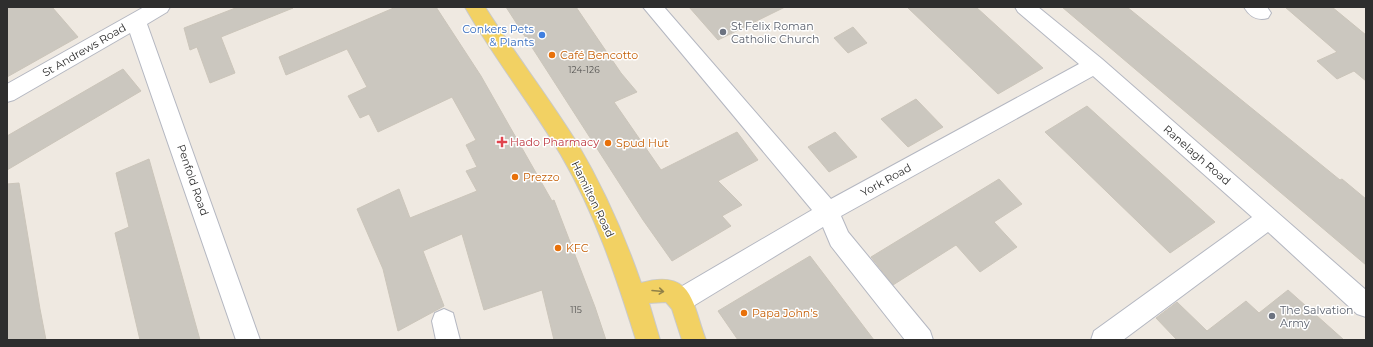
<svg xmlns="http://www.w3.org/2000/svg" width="1373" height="347" font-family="Montserrat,sans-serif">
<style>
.building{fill:#cbc7bf;stroke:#cbc5ba}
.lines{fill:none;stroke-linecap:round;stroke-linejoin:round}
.minor-casing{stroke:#b4b7c1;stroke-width:2}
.major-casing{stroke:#c9c9c9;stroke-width:2}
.minor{fill:#fff;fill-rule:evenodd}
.major{fill:#f2d163;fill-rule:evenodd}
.oneway{stroke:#908048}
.worship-dot{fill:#6b7280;stroke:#fff;stroke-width:1.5}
.shop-dot{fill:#3f7fe0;stroke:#fff;stroke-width:1.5}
.food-dot{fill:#e8710a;stroke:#fff;stroke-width:1.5}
.health-dot{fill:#e0444e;stroke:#fff;stroke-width:1.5}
.labels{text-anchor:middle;stroke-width:3;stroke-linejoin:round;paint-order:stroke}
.number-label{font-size:9px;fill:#555452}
.worship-label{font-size:11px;fill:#5b616d;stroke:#fff;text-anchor:start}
.shop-label{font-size:11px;fill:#366cbe;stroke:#fff;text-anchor:end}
.street-label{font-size:11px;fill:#2e2e2e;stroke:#fff}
.food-label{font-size:11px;fill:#c56008;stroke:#fff;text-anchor:start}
.health-label{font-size:11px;fill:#be3a42;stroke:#fff;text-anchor:start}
</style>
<rect width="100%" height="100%" fill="#efe9e1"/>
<g class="building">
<path d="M7,7H52L78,37L7,77Z"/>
<path d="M238,7L293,8L221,37L235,73L210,83L197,47L190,50L184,28Z"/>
<path d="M396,7H436L481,76L552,201L554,200L595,307L606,340H554L542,290L484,310L462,234L423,251L444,306L398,331L383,269L357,209L399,189L410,218L477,191L466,171L477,167L466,145L476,140L452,97L378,132L369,114L360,118L348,96L367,87L347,49L286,75L279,57Z"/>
<path d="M506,7H576L621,73L637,92L614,102L661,170L737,132L758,160L718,181L742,205L722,216L731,226L672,261L643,220Z"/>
<path d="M689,7H785L718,40Z"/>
<path d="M907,7H976L1043,68L998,94Z"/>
<path d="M1062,7H1127L1340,180L1342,179L1366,199V265Z"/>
<path d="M1285,7H1332L1366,35V81L1354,71L1337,79L1317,61L1337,52Z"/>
<path d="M853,27L867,43L848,53L834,38Z"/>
<path d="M123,69L141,91L7,170V136Z"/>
<path d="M916,99L943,127L908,147L881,119Z"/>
<path d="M1087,106L1215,222L1170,253L1045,132Z"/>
<path d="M835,132L857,157L829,172L808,147Z"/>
<path d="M149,159L174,247L200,340H140L115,233L129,227L116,173Z"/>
<path d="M999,179L1022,204L994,222L1017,247L980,272L956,245L893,285L871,257Z"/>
<path d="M19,183L40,309L46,340H7V184Z"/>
<path d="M810,256L874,340H738L718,311Z"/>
<path d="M1288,290L1344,340H1177L1156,318L1177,302L1207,331L1246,301L1259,313Z"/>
</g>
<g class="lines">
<defs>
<g id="minor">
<path d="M144,7H170L167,12L147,24L260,340H236L130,33L14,100L7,102V84Z"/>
<path d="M643,7H664L831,199L1079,64L1018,12L1015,7H1038L1102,59L1366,290V317L1357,314L1268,232L1123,340H1091L1094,331L1252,217L1093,76L841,216L848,232L930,331L933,340H905L831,246L823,227L690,308L681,311L672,308L669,300L672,292L812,210Z"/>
<path d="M1244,7H1267L1271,13L1268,18C1257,21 1250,17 1244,7Z"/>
<path d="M444,309L453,313L460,340H436L432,321L435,313Z"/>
</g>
<path id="major" d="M465,7H485C514,53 548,96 577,143C603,187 624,234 641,283C694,268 692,305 706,340H682L672,309L666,302L649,303L660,340H636C616,276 595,213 561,155C531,104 494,58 465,7Z"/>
</defs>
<use href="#minor" class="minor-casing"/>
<use href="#major" class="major-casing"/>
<use href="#minor" class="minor"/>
<use href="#major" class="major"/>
</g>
<defs><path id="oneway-shaft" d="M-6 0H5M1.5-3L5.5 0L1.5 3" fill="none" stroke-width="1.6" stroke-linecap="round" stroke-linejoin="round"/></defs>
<use class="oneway" href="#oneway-shaft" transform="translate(658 291) rotate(5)"/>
<g class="worship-dot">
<circle cx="723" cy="32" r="4"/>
<circle cx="1272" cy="316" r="4"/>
</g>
<circle class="shop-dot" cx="542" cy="35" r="4"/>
<g class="food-dot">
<circle cx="552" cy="55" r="4"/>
<circle cx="608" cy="143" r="4"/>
<circle cx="515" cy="177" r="4"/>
<circle cx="558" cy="248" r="4"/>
<circle cx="744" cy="313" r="4"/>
</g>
<path class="health-dot" d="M500 136h4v4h4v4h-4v4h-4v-4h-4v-4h4z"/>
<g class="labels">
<g class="number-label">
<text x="584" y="73">124-126</text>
<text x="576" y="313">115</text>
</g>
<g class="worship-label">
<text x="731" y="30">St Felix Roman<tspan x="731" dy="13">Catholic Church</tspan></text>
<text x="1280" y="314">The Salvation<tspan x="1280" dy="13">Army</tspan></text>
</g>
<g class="shop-label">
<text x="534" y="33">Conkers Pets<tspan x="534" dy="13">&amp; Plants</tspan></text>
</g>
<g class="street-label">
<text transform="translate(84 50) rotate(-30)" y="4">St Andrews Road</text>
<text transform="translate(1197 155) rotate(41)" y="4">Ranelagh Road</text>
<text transform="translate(193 180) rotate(71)" y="4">Penfold Road</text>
<text transform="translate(886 180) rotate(-29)" y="4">York Road</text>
<text transform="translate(593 199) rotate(64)" y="4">Hamilton Road</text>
</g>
<g class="food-label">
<text x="560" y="59">Café Bencotto</text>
<text x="616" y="147">Spud Hut</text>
<text x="523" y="181">Prezzo</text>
<text x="566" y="252">KFC</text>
<text x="752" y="317">Papa John's</text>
</g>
<g class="health-label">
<text x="510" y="146">Hado Pharmacy</text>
</g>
</g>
<rect width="1373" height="347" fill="none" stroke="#2e2e2e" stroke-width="16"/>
</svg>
